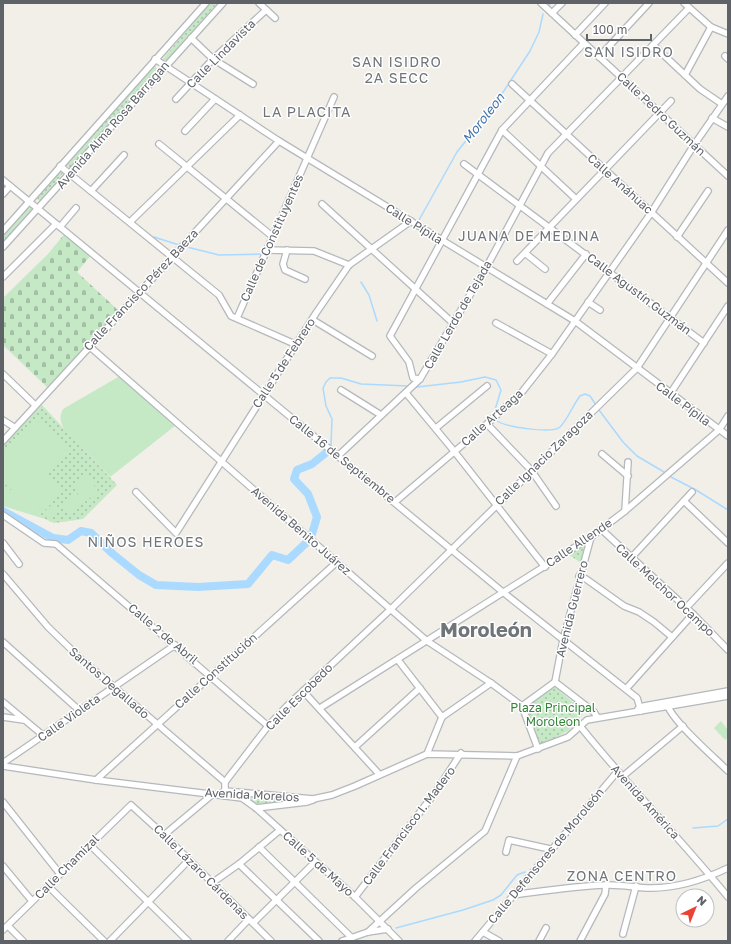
<svg xmlns="http://www.w3.org/2000/svg" width="731" height="944" font-family="'Golos Text',sans-serif">
<style>
.grass{fill:url(#grass-dots)}
.cemetery{fill:url(#cemetery-stones)}
.garden{fill:#c5e8c5}
.lines{fill:none;stroke-linecap:round;stroke-linejoin:round}
.stream{stroke:#aadaff;stroke-width:1.5}
.river{stroke:#aadaff;stroke-width:8}
.minor-casing{stroke:#b5b8bc;stroke-width:8}
.minor{stroke:#fff;stroke-width:5.5}
.labels{text-anchor:middle;stroke-width:3;stroke-linejoin:round;paint-order:stroke}
.street-label{font-size:12px;fill:#5f6368;stroke:#fff}
.park-label{font-size:12px;fill:#348238;stroke:#fff}
.water-label{font-size:13px;font-style:italic;fill:#4174aa;stroke:#fff}
.quarter-label{font-size:14px;letter-spacing:1px;fill:#70757a;stroke:#fff}
.town-label{font-size:20px;font-weight:bold;fill:#70757a;stroke:#fff}
</style>
<defs>
<pattern id="grass-dots" width="8" height="8" patternUnits="userSpaceOnUse"><rect width="8" height="8" fill="#c5e8c5"/><path d="M2 2h.1M6 6h.1" fill="none" stroke="#a3c0a4" stroke-width="1.8" stroke-linecap="round"/></pattern>
<pattern id="cemetery-stones" width="16" height="16" patternUnits="userSpaceOnUse"><rect width="16" height="16" fill="#c5e8c5"/><path d="M2 7V4a2 2 0 0 1 4 0v3zM10 15v-3a2 2 0 0 1 4 0v3z" fill="#a3c0a4"/></pattern>
</defs>
<rect width="100%" height="100%" fill="#f1efe8"/>
<g class="grass">
<path d="M210,3H217L166,63L162,60Z"/>
<path d="M154,65L157,69L70,168L65,164Z"/>
<path d="M60,169L64,172L40,201L37,199Z"/>
<path d="M30,202L38,209L3,247V231Z"/>
<path d="M40,403L117,485L83,519L54,523L45,519L3,484V443Z"/>
<path d="M591,537L583,564L566,553Z"/>
<path d="M552,687H555L582,710L583,714L568,731L541,745L537,743L525,709Z"/>
<path d="M250,795L306,801L259,805L250,803L248,800Z"/>
</g>
<path class="cemetery" d="M66,232L92,254L77,272L120,312L49,389L3,345V298L48,254Z"/>
<g class="garden">
<path d="M120,376L176,425L110,477L65,430C60,422 59,417 63,409Z"/>
<path d="M37,420L68,449L44,474L61,489L39,514L3,480V456Z"/>
<path d="M87,476L99,492L68,514L62,505L78,494L74,486Z"/>
<path d="M3,484L45,519L3,506Z"/>
<path d="M54,503L59,508L47,518L42,513Z"/>
<path d="M721,721L728,730V737L725,740L714,728Z"/>
</g>
<g class="lines">
<g class="stream">
<path d="M549,5L551,3"/>
<path d="M419,220L457,152L496,103L530,51L539,32L543,14"/>
<path d="M154,237L179,245"/>
<path d="M187,247L219,255L262,254"/>
<path d="M361,282L369,295L377,321"/>
<path d="M417,387L461,382L485,377L496,380L501,390L494,413"/>
<path d="M599,410L623,442L637,456L664,472"/>
<path d="M497,421C506,427 552,434 560,427C568,419 573,405 580,396L585,394L590,396L596,405"/>
<path d="M331,446L332,419L326,406L323,388L326,382L330,378H341L361,384L409,386"/>
<path d="M671,477L696,490L728,510"/>
<path d="M693,828L718,826L728,819"/>
<path d="M396,928L463,910L493,900L501,895L517,875L525,872"/>
</g>
<g class="river">
<path d="M3,511L53,538L68,540L81,531L91,533L113,554L139,575L156,585L198,587L248,584L272,555L288,560L306,543"/>
<path d="M312,534L317,517L308,494L294,479L297,470L312,464L327,452"/>
</g>
<defs>
<g id="minor">
<path d="M259,3L275,18"/>
<path d="M541,3L728,176"/>
<path d="M684,3L711,27L728,34"/>
<path d="M552,13L562,3"/>
<path d="M575,35L605,3"/>
<path d="M191,38L213,59L253,84"/>
<path d="M653,45L700,89L722,104"/>
<path d="M725,56L728,59"/>
<path d="M599,57L649,3"/>
<path d="M155,59L279,141L575,321L728,436"/>
<path d="M685,75L711,27"/>
<path d="M512,84L728,283"/>
<path d="M176,99L213,59L266,10"/>
<path d="M712,118L728,127"/>
<path d="M502,130L576,199"/>
<path d="M185,131L215,99"/>
<path d="M159,144L272,236"/>
<path d="M464,164L704,343"/>
<path d="M60,166L219,295L231,316L297,345"/>
<path d="M3,180L504,593L637,698L641,711"/>
<path d="M91,191L124,155"/>
<path d="M3,194L10,186"/>
<path d="M322,204L454,324"/>
<path d="M130,222L240,115"/>
<path d="M60,227L76,208"/>
<path d="M3,231L206,3"/>
<path d="M677,237L708,191"/>
<path d="M3,247L223,3"/>
<path d="M266,250L314,251L349,265"/>
<path d="M287,250L283,264L285,270L305,279"/>
<path d="M525,253L545,269"/>
<path d="M517,261L671,101"/>
<path d="M3,277L56,224"/>
<path d="M588,302L600,310"/>
<path d="M547,304L586,254"/>
<path d="M237,318L334,97"/>
<path d="M313,320L372,356"/>
<path d="M496,323L552,354"/>
<path d="M89,346L427,641L491,683L522,706"/>
<path d="M3,374L35,405"/>
<path d="M420,379L413,378L409,362L390,336L502,130L584,43"/>
<path d="M341,390L381,415"/>
<path d="M406,393L454,451L545,567"/>
<path d="M670,394L728,306"/>
<path d="M3,420L14,427"/>
<path d="M487,424L531,470L556,506"/>
<path d="M436,428L487,386"/>
<path d="M3,441L279,141"/>
<path d="M602,454L628,476"/>
<path d="M339,455L420,379L486,268L548,153L689,8"/>
<path d="M136,492L176,533L316,313L349,265L411,221"/>
<path d="M684,501L728,543"/>
<path d="M395,502L487,424L522,392L552,354L651,213L694,145L728,96"/>
<path d="M625,511L628,462"/>
<path d="M3,515L44,543L56,544L268,726"/>
<path d="M601,529L693,614L728,650"/>
<path d="M3,543L19,564"/>
<path d="M631,558L692,492"/>
<path d="M3,574L48,627L80,658L225,782"/>
<path d="M579,576L586,579L624,606L639,612L654,622L672,637"/>
<path d="M686,608L728,563"/>
<path d="M3,642L80,711"/>
<path d="M398,660L442,717"/>
<path d="M555,682L563,640L591,537"/>
<path d="M555,682L594,712L597,717"/>
<path d="M626,689L693,614"/>
<path d="M303,691L379,774"/>
<path d="M3,702L44,736"/>
<path d="M667,704C672,721 714,757 728,771"/>
<path d="M522,706L538,749"/>
<path d="M522,706L555,682"/>
<path d="M320,708L591,537L625,511L719,430L728,416"/>
<path d="M638,709L644,706L728,691"/>
<path d="M3,717L24,720"/>
<path d="M580,726C627,785 680,838 728,897"/>
<path d="M355,747L420,688"/>
<path d="M427,754L442,717L491,683"/>
<path d="M3,763L175,645"/>
<path d="M3,766L96,780L242,798L256,808L355,897L399,941"/>
<path d="M622,777L683,726"/>
<path d="M96,780L337,562"/>
<path d="M219,794L225,791L313,799L332,795L355,786L427,754L517,756L568,737L587,720L728,696"/>
<path d="M225,796V782L268,726L287,706L391,609L637,368L728,230"/>
<path d="M3,802L60,874"/>
<path d="M256,808L307,802L313,800"/>
<path d="M164,835L213,794"/>
<path d="M90,845L188,941"/>
<path d="M259,847L352,938"/>
<path d="M506,852L509,840L550,849"/>
<path d="M239,864L319,941"/>
<path d="M3,866L32,901"/>
<path d="M212,883L239,864L280,830"/>
<path d="M48,886L104,941"/>
<path d="M513,895C544,891 574,886 605,885C621,884 636,888 651,888C679,888 703,880 728,868"/>
<path d="M355,897L437,790L461,753"/>
<path d="M253,923L315,862"/>
<path d="M8,926L23,941"/>
<path d="M3,930L131,805L164,835L271,941"/>
<path d="M368,932L416,888L485,831L517,756"/>
<path d="M483,932L499,941"/>
<path d="M623,934L636,886"/>
<path d="M110,941L189,860"/>
<path d="M228,941L249,919"/>
<path d="M342,941L368,932L388,929"/>
<path d="M475,941L617,772"/>
<path d="M539,941L546,928"/>
<path d="M580,941L605,894L606,885"/>
</g>
</defs>
<use href="#minor" class="minor-casing"/>
<use href="#minor" class="minor"/>
</g>
<g class="labels">
<g class="street-label">
<text transform="translate(221 54) rotate(-45)" y="4">Calle Lindavista</text>
<text transform="translate(661 114) rotate(43)" y="4">Calle Pedro Guzmán</text>
<text transform="translate(113 125) rotate(-49)" y="4">Avenida Alma Rosa Barragan</text>
<text transform="translate(620 184) rotate(42)" y="4">Calle Anáhuac</text>
<text transform="translate(414 224) rotate(32)" y="4">Calle Pípila</text>
<text transform="translate(272 238) rotate(-66)" y="4">Calle de Constituyentes</text>
<text transform="translate(141 290) rotate(-47)" y="4">Calle Francisco Pérez Baeza</text>
<text transform="translate(639 294) rotate(37)" y="4">Calle Agustín Guzmán</text>
<text transform="translate(458 315) rotate(-60)" y="4">Calle Lerdo de Tejada</text>
<text transform="translate(284 363) rotate(-57)" y="4">Calle 5 de Febrero</text>
<text transform="translate(683 404) rotate(37)" y="4">Calle Pípila</text>
<text transform="translate(492 418) rotate(-42)" y="4">Calle Arteaga</text>
<text transform="translate(544 458) rotate(-44)" y="4">Calle Ignacio Zaragoza</text>
<text transform="translate(342 459) rotate(39)" y="4">Calle 16 de Septiembre</text>
<text transform="translate(301 531) rotate(41)" y="4">Avenida Benito Juárez</text>
<text transform="translate(579 543) rotate(-34)" y="4">Calle Allende</text>
<text transform="translate(665 590) rotate(43)" y="4">Calle Melchor Ocampo</text>
<text transform="translate(572 609) rotate(-76)" y="4">Avenida Guerrero</text>
<text transform="translate(163 634) rotate(40)" y="4">Calle 2 de Abril</text>
<text transform="translate(216 671) rotate(-42)" y="4">Calle Constitución</text>
<text transform="translate(109 683) rotate(41)" y="4">Santos Degallado</text>
<text transform="translate(299 697) rotate(-45)" y="4">Calle Escobedo</text>
<text transform="translate(69 718) rotate(-35)" y="4">Calle Violeta</text>
<text transform="translate(252 795) rotate(3)" y="4">Avenida Morelos</text>
<text transform="translate(645 802) rotate(48)" y="4">Avenida América</text>
<text transform="translate(409 826) rotate(-53)" y="4">Calle Francisco I. Madero</text>
<text transform="translate(546 856) rotate(-50)" y="4">Calle Defensores de Moroleón</text>
<text transform="translate(318 864) rotate(42)" y="4">Calle 5 de Mayo</text>
<text transform="translate(67 867) rotate(-45)" y="4">Calle Chamizal</text>
<text transform="translate(201 872) rotate(45)" y="4">Calle Lázaro Cárdenas</text>
</g>
<g class="park-label">
<text x="553" y="712">Plaza Principal<tspan x="553" dy="14">Moroleon</tspan></text>
</g>
<g class="water-label">
<text transform="translate(483 118) rotate(-52)" y="5">Moroleon</text>
</g>
<g class="quarter-label">
<text x="629" y="57">SAN ISIDRO</text>
<text x="397" y="67">SAN ISIDRO<tspan x="397" dy="16">2A SECC</tspan></text>
<text x="307" y="117">LA PLACITA</text>
<text x="529" y="241">JUANA DE MEDINA</text>
<text x="146" y="547">NIÑOS HEROES</text>
<text x="622" y="881">ZONA CENTRO</text>
</g>
<g class="town-label">
<text x="486" y="637">Moroleón</text>
</g>
</g>
<rect width="731" height="944" fill="none" stroke="#5f6368" stroke-width="8"/>
<g transform="translate(695 908) rotate(43)"><circle r="19" fill="#ffffff" stroke="#bfc1c3"/>
<path d="M0-3L7 15L0 10L-7 15Z" fill="#ea4335"/>
<text y="-6" font-size="11" font-weight="bold" text-anchor="middle" fill="#5f6368">N</text>
</g>
<path d="M587 34v6h64v-6" fill="none" stroke="#5f6368" stroke-width="2"/>
<text x="593" y="34" font-size="12" fill="#5f6368" stroke="#ffffff" stroke-width="3" paint-order="stroke">100 m</text>
</svg>
